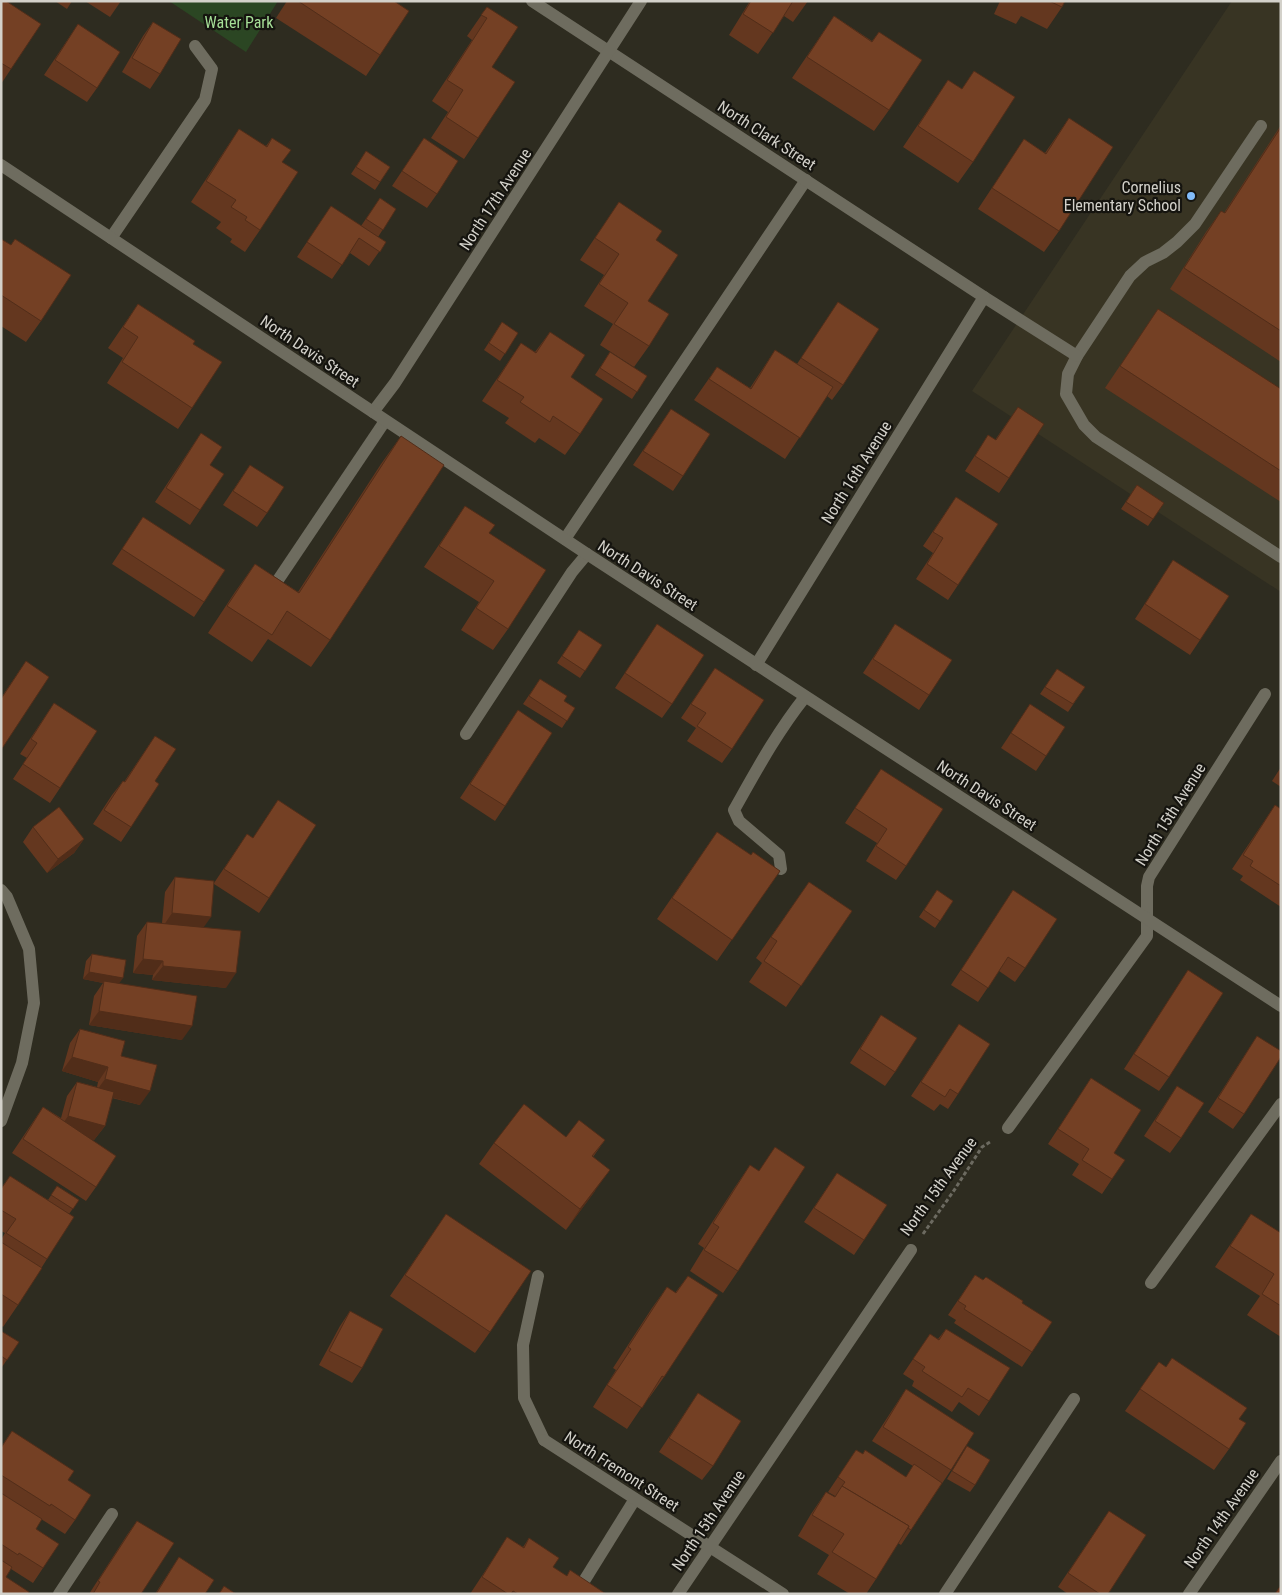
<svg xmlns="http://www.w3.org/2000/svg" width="1282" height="1595" font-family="'Roboto Condensed',sans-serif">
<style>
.built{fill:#383423}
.green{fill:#2b4623}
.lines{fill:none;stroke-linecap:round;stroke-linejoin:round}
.path{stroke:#6c6a60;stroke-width:3;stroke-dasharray:4 2.5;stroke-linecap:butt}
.service{stroke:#6e6c5f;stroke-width:12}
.minor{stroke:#6e6c5f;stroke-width:12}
.tertiary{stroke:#6e6c5f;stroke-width:12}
.wall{fill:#64371f}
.shaded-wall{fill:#512d19}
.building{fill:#744024;stroke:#512d19}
.poi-dot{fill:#82bcfa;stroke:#15140f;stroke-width:2}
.labels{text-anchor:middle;stroke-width:4.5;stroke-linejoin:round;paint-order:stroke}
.park-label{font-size:16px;fill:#a6df97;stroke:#15140f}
.street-label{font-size:16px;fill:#d3d1ca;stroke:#15140f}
.poi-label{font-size:16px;fill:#d3d1ca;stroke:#15140f;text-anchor:end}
</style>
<rect width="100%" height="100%" fill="#2e2c20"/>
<path class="built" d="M1232,1H1281V592L972,391Z"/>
<path class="green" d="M169,1H278L246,52Z"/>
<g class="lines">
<path class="path" d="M923,1234L953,1192L982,1147L990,1142"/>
<g class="service">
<path d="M1261,126L1195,224L1177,242L1163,253L1145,262L1130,276L1077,356L1068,374L1066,394L1084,425L1096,437L1281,557"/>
<path d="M111,238L205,100L212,69L195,46"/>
<path d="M984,297L1077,356"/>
<path d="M565,539L806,180"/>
<path d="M274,586L385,421"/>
<path d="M466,734L572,572L587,554"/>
<path d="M781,869L779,855L739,821L734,810C756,771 777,732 805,697"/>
<path d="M1,890L7,897L29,949L34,1003L22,1063L1,1121"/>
<path d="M538,1276L523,1345L524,1398L544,1440"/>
<path d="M1151,1283L1281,1104"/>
<path d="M584,1581L635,1499"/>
<path d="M945,1594L1074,1399"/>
</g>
<g class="minor">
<path d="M532,1L984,297L756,665"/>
<path d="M373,412L395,383L641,1"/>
<path d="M1008,1128L1147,936V886L1149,877L1265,694"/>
<path d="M544,1440L783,1594"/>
<path d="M59,1594L112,1514"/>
<path d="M678,1594L911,1250"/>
<path d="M1189,1594L1281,1461"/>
</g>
<path class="tertiary" d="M1,165L587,554L1281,1006"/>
</g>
<g class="wall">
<path d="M1,1L11,69L1,84Z"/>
<path d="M55,1H72L67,9Z"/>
<path d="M85,1H121L110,17Z"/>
<path d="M287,1H394L380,55L366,76L276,18Z"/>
<path d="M750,1H808L793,22L784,16L758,54L729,35Z"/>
<path d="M1000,1H1065L1062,7L1047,29L1021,16L1016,24L994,14Z"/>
<path d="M487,7L492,67L478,138L464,159L431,138L448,112L432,101L472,40L467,36Z"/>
<path d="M834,16L872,41L879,32L889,110L874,131L792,78Z"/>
<path d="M153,22L160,74L150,89L122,72L143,36Z"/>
<path d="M78,24L97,88L87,102L44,75Z"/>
<path d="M974,71L973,162L958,183L903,147L948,80L962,89Z"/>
<path d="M1069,118L1059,231L1044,252L978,209L1024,139L1045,153Z"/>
<path d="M1281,125V362L1170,289L1206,232L1221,211L1224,213Z"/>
<path d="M239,129L266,146L272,138L282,162L260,230L245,252L230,242L232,239L216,228L221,222L191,202L225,150Z"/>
<path d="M424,138L437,194L427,208L392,186Z"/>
<path d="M366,151L390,167L375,190L351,174Z"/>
<path d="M380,198L396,209L378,237L386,242L369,266L350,253L332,279L297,257L331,206L361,226Z"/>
<path d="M619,202L656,240L648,301L649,346L634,367L600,345L613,324L584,306L604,275L580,260Z"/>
<path d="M1,239L11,245L41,321L26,342L1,326Z"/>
<path d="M838,302L843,385L832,400L827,396L785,459L694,400L717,367L750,388L775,350L797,364Z"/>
<path d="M138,304L192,408L178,429L107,383L123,358L108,348Z"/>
<path d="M1158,309L1281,389V502L1105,388Z"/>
<path d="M502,322L518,333L500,361L484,350Z"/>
<path d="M550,332L571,377L580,434L565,455L539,438L535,443L505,423L509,418L482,401L521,343L535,352Z"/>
<path d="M610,352L647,376L632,399L595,375Z"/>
<path d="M1018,407L1009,478L999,493L965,471L988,435L995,440Z"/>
<path d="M671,409L683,476L673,491L633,465Z"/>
<path d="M201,433L210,465L200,510L190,525L155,502Z"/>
<path d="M401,436L330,640L311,667L268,639L252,662L208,633L235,592L255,564L298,592L381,464Z"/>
<path d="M250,465L267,513L257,527L223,505Z"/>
<path d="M1137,485L1164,503L1148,526L1121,509Z"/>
<path d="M956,497L958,585L948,600L916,579L933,553L923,546Z"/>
<path d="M465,506L489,533L508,629L493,650L461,630L479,602L424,567Z"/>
<path d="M143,517L204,602L194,617L112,564Z"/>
<path d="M1173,560L1200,640L1190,655L1135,619Z"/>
<path d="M657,624L672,704L662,718L615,688Z"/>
<path d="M895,624L929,695L919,710L863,673Z"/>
<path d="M579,630L602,645L580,678L557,663Z"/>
<path d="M26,661L1,750V698Z"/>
<path d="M715,668L732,749L722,763L687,741L696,728L681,718Z"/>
<path d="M1057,669L1085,687L1068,712L1040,694Z"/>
<path d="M540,679L564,701L575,708L562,728L523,704Z"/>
<path d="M54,703L60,788L50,803L13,779L27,758L20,754Z"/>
<path d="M1030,704L1046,756L1036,771L1001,748Z"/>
<path d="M518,710L505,806L495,821L460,798Z"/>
<path d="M155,736V781L131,827L121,842L93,824L112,795L123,781L124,782Z"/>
<path d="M1281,767V787L1272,781Z"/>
<path d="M881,769L906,866L896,880L866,861L877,843L845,823Z"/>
<path d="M278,800L269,898L259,913L214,884L203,928L226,988L152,980L153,975L133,973L137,936L147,922L162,923L165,892L175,877L214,883L247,834L253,838Z"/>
<path d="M1275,805L1281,809V907L1240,880L1243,876L1232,869Z"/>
<path d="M33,827L84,839L74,853L47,873L23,842Z"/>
<path d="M717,832L751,855L780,871L717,961L657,919Z"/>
<path d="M809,882L852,911L786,1007L749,982L762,963L756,958Z"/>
<path d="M937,890L953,901L935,928L919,917Z"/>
<path d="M1013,890L1025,968L1015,982L999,971L978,1002L951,985Z"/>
<path d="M92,954L119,984L182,1040L89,1025L94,996L103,983L83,979L86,961Z"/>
<path d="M1188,970L1169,1077L1159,1091L1124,1069Z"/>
<path d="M881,1015L895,1072L885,1086L850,1063Z"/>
<path d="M959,1024L958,1094L948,1109L940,1104L934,1111L911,1096Z"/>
<path d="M80,1029L121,1056L140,1105L112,1098L105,1126L94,1140L91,1139L96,1187L86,1201L12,1153L43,1107L61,1118L67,1096L77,1082L97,1087L98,1082L62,1071L70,1043Z"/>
<path d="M1257,1036L1244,1114L1233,1129L1208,1112Z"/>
<path d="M1091,1078L1114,1153L1112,1179L1102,1194L1072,1175L1079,1164L1048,1144Z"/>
<path d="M1177,1086L1181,1138L1170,1153L1144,1136Z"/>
<path d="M566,1137L605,1140L593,1157L595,1191L566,1230L479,1164L494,1143Z"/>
<path d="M775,1147L738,1271L723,1293L690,1271L704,1248L698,1244L735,1187L750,1165L759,1171Z"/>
<path d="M837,1173L864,1240L854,1255L804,1222Z"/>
<path d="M10,1176L48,1200L57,1186L79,1200L69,1214L47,1259L18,1305L3,1327L1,1325V1240L5,1233L1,1231V1188Z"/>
<path d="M446,1214L490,1332L475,1353L390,1296Z"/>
<path d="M1251,1214L1281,1233V1337L1247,1315L1260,1296L1215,1267Z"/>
<path d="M975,1275L1022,1303L1032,1352L1022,1367L954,1323L956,1320L948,1315Z"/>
<path d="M688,1276L664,1377L649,1398H648L627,1429L593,1407L616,1370L613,1368L652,1308L667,1287L675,1293Z"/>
<path d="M350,1311L362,1368L352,1383L319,1365L340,1326Z"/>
<path d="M946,1329L989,1401L979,1416L959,1402L952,1412L912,1386L914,1381L903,1374L930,1334L938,1339Z"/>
<path d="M1,1331L19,1342L2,1367H1Z"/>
<path d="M1159,1362L1239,1419L1229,1449L1214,1470L1125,1411Z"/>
<path d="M906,1389L951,1470L901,1545L898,1543L876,1579L866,1594H850L817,1574L829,1555L798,1536L811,1514L826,1492L834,1497L835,1496L828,1492L856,1450L863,1454L906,1477L913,1466L872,1441Z"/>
<path d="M698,1393L713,1466L702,1480L659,1452Z"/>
<path d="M12,1431L68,1480L75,1520L65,1534L41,1519L36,1529L43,1568L33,1583L11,1569L6,1577L1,1594V1447Z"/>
<path d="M967,1446L975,1485L970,1492L947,1479Z"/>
<path d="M1109,1511L1108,1594H1068L1058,1587Z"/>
<path d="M137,1521L141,1594H89L127,1535Z"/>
<path d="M507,1537L523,1547L529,1538L553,1567L566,1576L606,1594H470L493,1559Z"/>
<path d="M179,1557L205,1594H155Z"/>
</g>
<g class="shaded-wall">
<path d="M84,839L74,853L47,873L58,859Z"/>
<path d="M172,913L211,917L201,931L162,928Z"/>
<path d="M143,959L163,961L153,975L133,973Z"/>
<path d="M163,966L236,973L226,988L152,980Z"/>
<path d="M89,972L123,978L118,985L104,981L103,983L83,979Z"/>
<path d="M99,1011L192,1026L182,1040L89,1025Z"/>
<path d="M72,1057L108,1067L98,1082L62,1071Z"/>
<path d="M105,1079L150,1091L140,1105L95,1093Z"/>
<path d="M68,1116L105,1126L94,1140L58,1131Z"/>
<path d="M610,1170L595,1191L566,1230L580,1209Z"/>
</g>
<g class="building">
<path d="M1,1H6L41,24L11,69L1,63Z"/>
<path d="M298,1H394L409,11L380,55Z"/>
<path d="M751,1H793L773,33L743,14Z"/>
<path d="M1049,1H1065L1062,7Z"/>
<path d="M487,7L518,27L492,67L515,82L478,138L446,117L463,90L447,80L487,18L481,15Z"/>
<path d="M834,16L872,42L879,32L922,60L889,110L807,57Z"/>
<path d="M153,22L181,39L160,74L132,58Z"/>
<path d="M78,24L120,52L97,88L55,60Z"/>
<path d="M974,71L1015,97L973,162L918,126L948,80L962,89Z"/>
<path d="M1069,118L1113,147L1059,231L992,188L1024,139L1046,154Z"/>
<path d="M1281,127V331L1184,268L1221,211L1225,213Z"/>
<path d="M239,129L267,147L272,138L291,150L282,162L298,172L260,230L245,220L247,217L231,207L236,200L206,181Z"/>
<path d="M424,138L458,161L437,194L402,171Z"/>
<path d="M366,151L390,167L380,182L356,167Z"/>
<path d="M380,198L396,209L383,230L366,219Z"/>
<path d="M619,202L662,231L656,240L678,255L648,301L669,314L649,346L614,324L628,303L599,284L619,254L595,238Z"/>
<path d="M331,206L386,242L380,252L359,238L342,265L307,242Z"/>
<path d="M1,239L11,245L15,239L71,275L41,321L1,295Z"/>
<path d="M838,302L879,329L843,385L801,358Z"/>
<path d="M138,304L195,341L193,344L222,362L192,408L122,362L138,337L123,327Z"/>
<path d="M1158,309L1281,389V471L1120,366Z"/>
<path d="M502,322L518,333L505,354L489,343Z"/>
<path d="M550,332L585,355L571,377L603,399L580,434L553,416L550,422L520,402L524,397L497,380L521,343L536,353Z"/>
<path d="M775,350L833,387L800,438L709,379L717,367L751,389Z"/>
<path d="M610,352L647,376L637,392L600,368Z"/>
<path d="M1018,407L1044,424L1009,478L975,456L988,435L996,440Z"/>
<path d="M671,409L710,434L683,476L643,451Z"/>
<path d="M201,433L222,447L210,465L224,474L200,510L166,488Z"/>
<path d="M401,436L444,465L330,640L287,611L272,635L227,606L255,564L299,593Z"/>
<path d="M250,465L284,487L267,513L233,491Z"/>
<path d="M1137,485L1164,503L1153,519L1126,502Z"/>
<path d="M956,497L998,524L958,585L927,564L943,538L933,532Z"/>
<path d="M465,506L495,525L489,533L546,570L508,629L476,608L494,581L439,546Z"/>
<path d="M143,517L225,570L204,602L122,549Z"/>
<path d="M1173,560L1229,596L1200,640L1145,604Z"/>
<path d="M657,624L704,655L672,704L625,673Z"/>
<path d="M895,624L952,660L929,695L873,659Z"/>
<path d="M579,630L602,645L585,671L562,656Z"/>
<path d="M26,661L49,677L1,750V699Z"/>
<path d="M715,668L764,700L732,749L697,726L706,713L691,704Z"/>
<path d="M1057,669L1085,687L1073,704L1045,687Z"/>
<path d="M540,679L567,696L564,701L575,708L567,721L529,696Z"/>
<path d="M54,703L97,731L60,788L23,764L37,743L31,739Z"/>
<path d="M1030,704L1065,727L1046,756L1011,733Z"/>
<path d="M518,710L552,733L505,806L470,784Z"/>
<path d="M155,736L176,749L155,781L159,784L131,827L104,810L123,781L125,782Z"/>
<path d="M881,769L943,809L906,866L876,846L887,829L855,808Z"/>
<path d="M278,800L316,825L269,898L224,869L247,834L253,838Z"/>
<path d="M1275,805L1281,809V886L1250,866L1253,861L1243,855Z"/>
<path d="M59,807L84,839L58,859L33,827Z"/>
<path d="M717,832L751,855L753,852L780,871L732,940L672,898Z"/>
<path d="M175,877L214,881L211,917L172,913Z"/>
<path d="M809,882L852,911L801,986L764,961L777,941L771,937Z"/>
<path d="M937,890L953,901L940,921L924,910Z"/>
<path d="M1013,890L1057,919L1025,968L1008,957L988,988L961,970Z"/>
<path d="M147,922L241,931L236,973L163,966V961L143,959Z"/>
<path d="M92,954L126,960L123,978L89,972Z"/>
<path d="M1188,970L1223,993L1169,1077L1134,1054Z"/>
<path d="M104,981L197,996L192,1026L99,1011Z"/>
<path d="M881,1015L917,1038L895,1072L860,1049Z"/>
<path d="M959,1024L990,1044L958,1094L950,1089L945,1097L921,1082Z"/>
<path d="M80,1029L125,1041L121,1056L157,1065L150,1091L105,1079L108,1067L72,1057Z"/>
<path d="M1257,1036L1281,1051V1057L1244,1114L1218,1098Z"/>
<path d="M1091,1078L1141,1110L1114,1153L1125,1160L1112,1179L1082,1160L1089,1149L1058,1129Z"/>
<path d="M77,1082L114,1092L105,1126L68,1116Z"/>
<path d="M1177,1086L1204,1103L1181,1138L1155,1121Z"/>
<path d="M524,1104L566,1137L579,1120L605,1140L592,1156L610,1170L580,1209L494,1143Z"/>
<path d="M43,1107L116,1156L96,1187L23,1139Z"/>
<path d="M775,1147L805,1167L738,1271L704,1250L719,1227L713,1223L750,1165L759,1171Z"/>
<path d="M837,1173L887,1205L864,1240L814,1208Z"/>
<path d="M10,1176L74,1217L47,1259L6,1233L16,1219L1,1210V1189Z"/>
<path d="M57,1186L79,1200L73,1209L51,1195Z"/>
<path d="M446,1214L531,1271L490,1332L405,1275Z"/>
<path d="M1251,1214L1281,1233V1306L1262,1294L1274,1274L1230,1246Z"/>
<path d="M1,1242L42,1268L18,1305L1,1294Z"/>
<path d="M975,1275L983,1280L986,1277L1023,1301L1022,1303L1052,1322L1032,1352L964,1309L966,1306L958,1301Z"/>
<path d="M688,1276L718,1295L664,1377L662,1376L642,1408L607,1385L631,1349L628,1347L667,1287L676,1293Z"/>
<path d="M350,1311L383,1329L362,1368L329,1351Z"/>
<path d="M946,1329L1010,1368L989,1401L968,1388L962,1397L922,1371L925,1367L913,1359L930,1334L939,1340Z"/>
<path d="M1,1331L19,1342L7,1360L1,1356Z"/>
<path d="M1172,1358L1247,1408L1239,1419L1246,1423L1229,1449L1140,1389L1159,1362L1166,1367Z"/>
<path d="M906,1389L974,1433L951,1470L883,1427Z"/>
<path d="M698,1393L741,1421L713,1466L669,1438Z"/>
<path d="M12,1431L74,1471L68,1480L91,1495L75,1520L51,1504L50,1506L1,1475V1448Z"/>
<path d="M967,1446L990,1460L975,1485L952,1471Z"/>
<path d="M856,1450L863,1454L865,1450L906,1477L914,1464L942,1483L911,1530L908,1528L909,1526L842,1486L845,1482L838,1477Z"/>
<path d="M842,1486L909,1526L876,1579L832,1552L844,1534L812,1515L826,1492L835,1497Z"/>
<path d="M1,1493L42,1519L36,1529L59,1544L43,1568L19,1553L18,1555L1,1544Z"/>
<path d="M1109,1511L1146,1535L1108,1594H1100L1068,1573Z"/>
<path d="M137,1521L174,1543L141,1594H93L100,1582L98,1581Z"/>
<path d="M507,1537L524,1548L529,1538L559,1558L553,1567L567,1576L570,1570L606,1594H518L513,1591L511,1594H508L482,1577Z"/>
<path d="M179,1557L214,1580L205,1594H156Z"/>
<path d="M1,1560L12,1567L6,1577L29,1592L28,1594H1Z"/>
<path d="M1281,1585V1594H1275Z"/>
<path d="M224,1586L236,1594H219Z"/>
</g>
<circle class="poi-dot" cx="1191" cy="196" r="5"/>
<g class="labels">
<g class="park-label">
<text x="239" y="28">Water Park</text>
</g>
<g class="street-label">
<text transform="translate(767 135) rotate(33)" y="6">North Clark Street</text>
<text transform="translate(495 199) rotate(-57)" y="6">North 17th Avenue</text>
<text transform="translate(310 351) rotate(34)" y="6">North Davis Street</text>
<text transform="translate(856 472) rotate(-58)" y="6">North 16th Avenue</text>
<text transform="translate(648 575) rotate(33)" y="6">North Davis Street</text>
<text transform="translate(987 795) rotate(33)" y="6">North Davis Street</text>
<text transform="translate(1170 814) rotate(-58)" y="6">North 15th Avenue</text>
<text transform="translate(938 1186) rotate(-54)" y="6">North 15th Avenue</text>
<text transform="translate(622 1471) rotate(33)" y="6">North Fremont Street</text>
<text transform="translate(1221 1518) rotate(-55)" y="6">North 14th Avenue</text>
<text transform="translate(708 1520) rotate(-56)" y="6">North 15th Avenue</text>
</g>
<g class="poi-label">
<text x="1181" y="193">Cornelius<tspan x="1181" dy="18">Elementary School</tspan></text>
</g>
</g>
<rect width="1282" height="1595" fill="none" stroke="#d3d1ca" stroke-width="5"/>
</svg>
